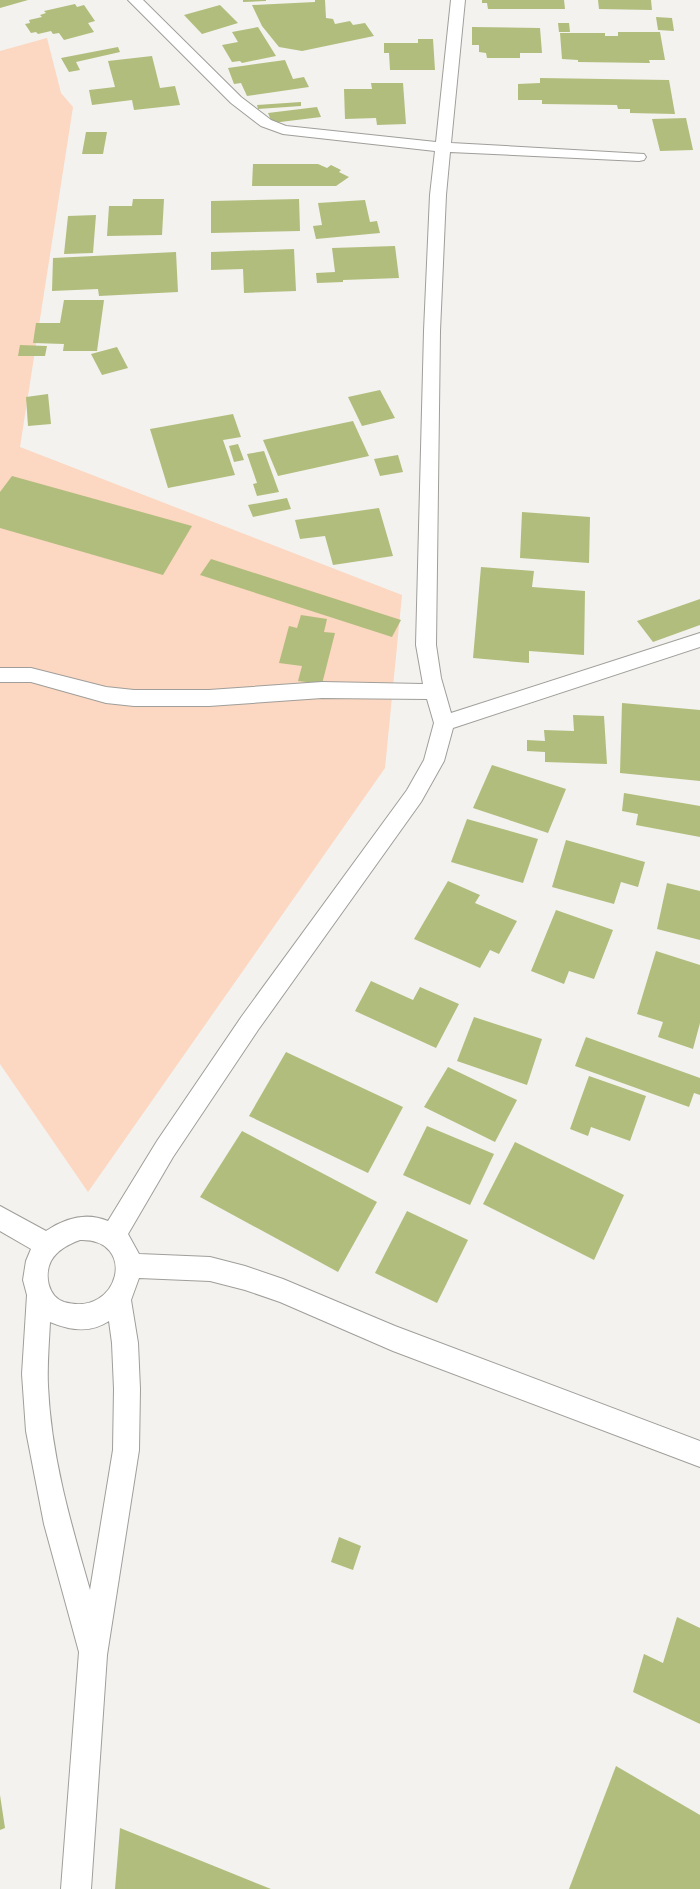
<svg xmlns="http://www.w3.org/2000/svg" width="700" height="1889" font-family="Poppins,sans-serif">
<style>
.green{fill:#fcd7c1}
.building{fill:#b1bd7c}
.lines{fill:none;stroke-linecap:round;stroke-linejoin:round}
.minor-casing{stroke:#9f9e9a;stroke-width:2}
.minor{fill:#fff;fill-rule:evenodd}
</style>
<rect width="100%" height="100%" fill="#f3f2ee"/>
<path class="green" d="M47,38L61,93L73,107L20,447L402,595L385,768L88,1192L0,1064V51Z"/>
<g class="building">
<path d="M0,0H28L0,8Z"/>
<path d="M243,0H266V1L243,2Z"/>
<path d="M315,0H325L326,18L333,19L335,24L350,21L353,25L365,23L374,36L302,51L279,47L262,26L252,5L315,2Z"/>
<path d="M482,0H564L565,9H488L487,3H482Z"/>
<path d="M598,0H651L652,10L599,9Z"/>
<path d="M75,4L77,7L84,5L95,21L88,23L94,32L64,40L59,33L53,34L51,31L38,34L36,32L31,33L25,24L30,23L29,20L42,17L40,15L46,13L44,11Z"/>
<path d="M220,5L238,23L202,34L184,15Z"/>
<path d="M656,17L672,18L674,31L658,30Z"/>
<path d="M558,23H569L570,32H559Z"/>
<path d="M258,27L276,56L242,63L240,61L232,62L222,45L238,42L232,32Z"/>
<path d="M472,27L540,28L542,53H520V58H487L486,53L479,52V45H472Z"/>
<path d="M618,32H660L665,60H649L650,63L578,62V60L562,59L560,33H605V36H618Z"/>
<path d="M418,39H433L435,70H390L389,53H384V43H418Z"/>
<path d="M118,47L120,52L76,62L80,70L69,72L61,58Z"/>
<path d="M152,56L160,88L175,86L180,105L134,110L132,100L92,105L89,90L115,87L108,61Z"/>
<path d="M285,60L293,79L304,77L309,87L247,96L241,83L234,84L228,68Z"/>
<path d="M540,78L669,80L675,114L630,113V109H618L617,105L542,104V100H518V84L540,83Z"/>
<path d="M371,83H403L406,124L377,125L376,118L345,119L344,89H372Z"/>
<path d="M301,102V106L258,109L257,105Z"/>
<path d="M317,107L321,117L272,123L268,113Z"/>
<path d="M686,118L693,150L660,151L652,119Z"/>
<path d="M86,132H107L103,154H82Z"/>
<path d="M253,164H318L327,168L331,165L341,170L339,172L349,177L336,186H252Z"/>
<path d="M133,199H164L162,235L107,236L109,206H132Z"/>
<path d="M299,199L300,231L211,233V201Z"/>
<path d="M365,200L370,222L377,221L380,233L316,239L313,226L322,225L318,203Z"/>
<path d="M96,215L93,253L64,254L68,216Z"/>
<path d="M395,246L399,278L343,280V282L317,283L316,273L335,272L332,248Z"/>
<path d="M294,249L296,291L244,293L243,269L211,270V252Z"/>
<path d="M176,252L178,292L99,296L98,289L52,291L53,258Z"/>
<path d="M64,300H104L97,351H63L64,344L33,343L36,323H60Z"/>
<path d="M20,345L47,346L45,356H18Z"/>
<path d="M117,347L128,368L102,375L91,354Z"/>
<path d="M380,390L395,418L362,426L348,397Z"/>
<path d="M48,394L51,424L28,426L26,397Z"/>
<path d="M233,414L241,437L223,440L235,475L168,488L150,429Z"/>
<path d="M353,421L369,456L278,476L263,440Z"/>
<path d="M238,444L244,460L234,462L229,446Z"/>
<path d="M264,451L279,492L257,496L253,484L257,483L247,454Z"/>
<path d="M398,455L403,472L380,476L374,459Z"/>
<path d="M12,476L192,526L163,575L0,528V492Z"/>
<path d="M287,498L291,509L253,517L248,505Z"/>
<path d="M379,508L393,556L333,565L325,536L300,539L295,520Z"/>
<path d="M522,512L590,517L589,563L520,558Z"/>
<path d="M211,559L401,620L392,637L200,575Z"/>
<path d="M481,567L534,571L532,587L585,591L584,655L529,651V663L473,658Z"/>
<path d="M700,599V625L653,642L637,621Z"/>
<path d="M301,615L327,619L324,632L335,633L322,684L298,681L302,666L279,663L289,626L297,628Z"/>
<path d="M622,703L700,710V781L620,773Z"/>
<path d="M573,715L604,716L607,764L545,762V752L527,751V740L545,741L544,730L574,731Z"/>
<path d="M492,765L566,789L548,833L473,808Z"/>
<path d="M624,793L700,806V837L636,825L638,814L622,811Z"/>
<path d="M467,819L538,839L523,883L451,862Z"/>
<path d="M566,840L645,862L638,887L621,882L614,904L552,887Z"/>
<path d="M448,881L480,895L475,903L517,921L499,954L490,950L480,968L414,939Z"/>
<path d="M667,883L700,891V940L657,929Z"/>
<path d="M556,910L613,930L594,979L569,971L564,984L531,971Z"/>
<path d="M656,951L700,965V1023L693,1049L658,1037L663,1022L637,1014Z"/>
<path d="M371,981L413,1000L420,987L459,1004L436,1048L355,1011Z"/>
<path d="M474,1017L542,1039L527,1085L457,1061Z"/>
<path d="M586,1037L700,1078V1095L694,1093L689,1107L575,1066Z"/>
<path d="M286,1052L403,1107L368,1173L249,1116Z"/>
<path d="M448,1067L517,1100L495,1142L424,1107Z"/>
<path d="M589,1076L646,1096L630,1141L591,1127L588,1136L570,1129Z"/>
<path d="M427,1126L494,1154L470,1205L403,1175Z"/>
<path d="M242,1131L377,1202L338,1272L200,1197Z"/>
<path d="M515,1142L624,1195L594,1260L483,1204Z"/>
<path d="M407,1211L468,1240L437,1303L375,1273Z"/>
<path d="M339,1537L361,1546L353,1570L331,1562Z"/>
<path d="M677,1617L700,1628V1724L633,1692L644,1654L663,1663Z"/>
<path d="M616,1766L700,1815V1889H569Z"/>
<path d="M0,1795L5,1828L0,1830Z"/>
<path d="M120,1828L271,1889H115Z"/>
</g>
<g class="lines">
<defs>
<path id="minor" d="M128,0H143L241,97L271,120L286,126L436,142L451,0H465L451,143L644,154L646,157L644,160L639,161L450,152L446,195L440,331L436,645L441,678L451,713L700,633V647L453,728L444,761L421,802L258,1030L173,1157L128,1234L139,1254L210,1257L245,1266L283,1279L395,1326L700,1441V1467L393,1351L280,1302L245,1290L210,1281L139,1278L131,1300L138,1343L140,1389L139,1450L107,1655L91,1889H61L79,1652L44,1524L26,1431L22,1374L27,1295L23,1280L26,1261L31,1249L0,1231V1206L46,1231C65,1218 87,1212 108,1221L157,1141L242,1016L407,790L424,760L434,723L427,699L322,698L209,706H134L106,703L31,682H0V668H31L106,687L134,690H209L322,682L423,684L416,645L424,331L430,195L435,151L283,134L261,126L231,103ZM80,1240C138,1238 120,1318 64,1302C48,1297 44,1275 51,1261C57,1250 69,1244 80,1240ZM109,1321L112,1343L114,1389L113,1450L90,1590C71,1524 51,1456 48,1386C47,1365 49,1343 50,1322C69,1330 90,1334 109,1321Z"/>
</defs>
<use href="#minor" class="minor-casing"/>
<use href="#minor" class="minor"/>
</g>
</svg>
